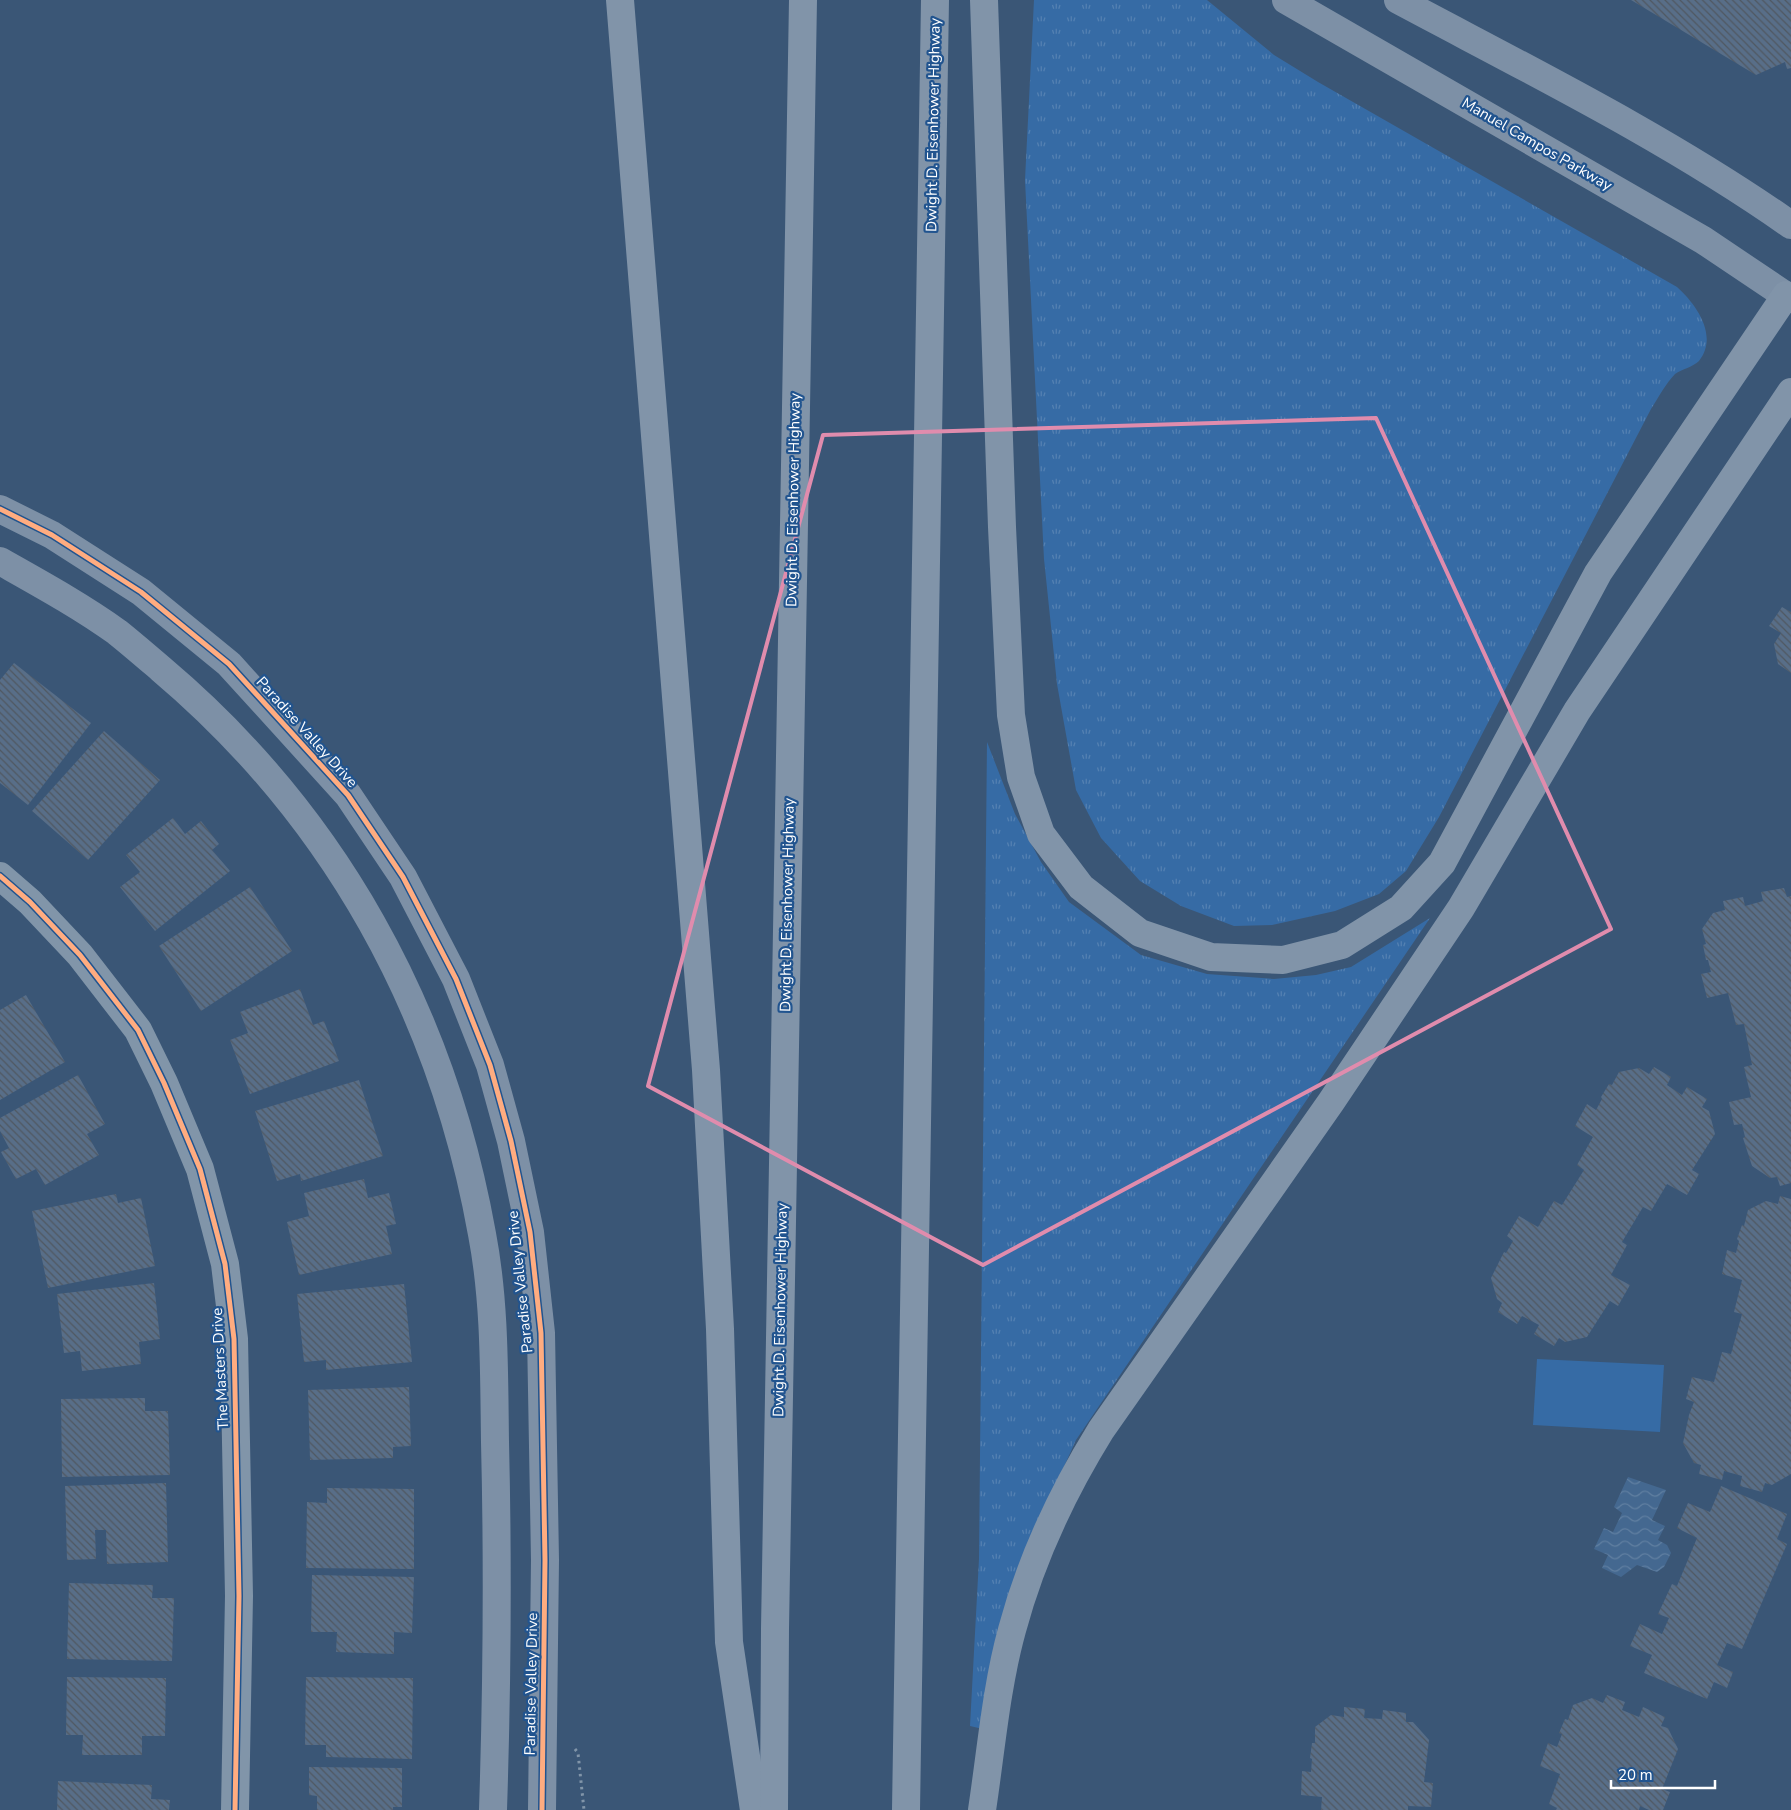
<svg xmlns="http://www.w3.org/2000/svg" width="1791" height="1810" font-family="'Nunito Sans',sans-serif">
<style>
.grass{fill:url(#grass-tufts)}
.garden{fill:#366ba5}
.water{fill:url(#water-waves)}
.building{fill:url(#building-back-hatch)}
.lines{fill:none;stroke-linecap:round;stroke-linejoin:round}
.path{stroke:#8195a9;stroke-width:3;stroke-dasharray:2.5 4;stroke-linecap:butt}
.street{stroke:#8195a9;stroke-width:28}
.secondary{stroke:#7d90a6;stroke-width:28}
.highway{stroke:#8194a9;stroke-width:28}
.cycleway-casing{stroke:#21548f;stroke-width:8}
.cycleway{stroke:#ffac80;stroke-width:5}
.marked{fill:none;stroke:#e08cad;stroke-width:4;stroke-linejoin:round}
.labels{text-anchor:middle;stroke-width:4.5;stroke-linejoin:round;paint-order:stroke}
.street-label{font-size:15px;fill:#fff;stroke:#21548f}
</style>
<defs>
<pattern id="grass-tufts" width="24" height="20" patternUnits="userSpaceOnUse" patternTransform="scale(1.25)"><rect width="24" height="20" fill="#366ba5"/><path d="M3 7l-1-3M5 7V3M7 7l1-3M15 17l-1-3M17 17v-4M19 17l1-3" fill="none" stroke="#5481b2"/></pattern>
<pattern id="water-waves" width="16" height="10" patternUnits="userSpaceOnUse" patternTransform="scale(1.25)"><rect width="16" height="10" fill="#446890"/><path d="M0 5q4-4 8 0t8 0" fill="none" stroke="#607fa1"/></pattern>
<pattern id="building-back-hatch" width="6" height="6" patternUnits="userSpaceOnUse" patternTransform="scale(1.25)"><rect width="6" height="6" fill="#586e88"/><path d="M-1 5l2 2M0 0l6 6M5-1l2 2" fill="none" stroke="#505861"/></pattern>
</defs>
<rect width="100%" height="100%" fill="#3a5676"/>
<g class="grass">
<path d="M1034,0H1207L1274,55L1318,82L1677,287C1696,304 1719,336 1699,361C1693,367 1682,369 1675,374C1666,383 1658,398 1651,409L1439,817L1406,871L1379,894L1335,911L1272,925L1234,926L1181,906L1140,881L1101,838L1076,790L1057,684L1044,559L1025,180Z"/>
<path d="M987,742L1015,814L1041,862L1069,902L1141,955L1207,974L1274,979L1316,975L1351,967L1430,918L1076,1440L1017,1571L983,1729L970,1726L979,1559Z"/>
</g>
<path class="garden" d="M1537,1359L1664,1365L1660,1432L1533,1425Z"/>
<path class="water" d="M1628,1477L1666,1490L1652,1520L1665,1526L1658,1540L1667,1545L1671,1553L1664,1567L1657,1572L1637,1565L1621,1577L1602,1568L1608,1555L1594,1549L1604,1528L1613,1532L1622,1513L1614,1507Z"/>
<g class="building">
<path d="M1631,0H1791V68L1787,69L1785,62L1756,75Z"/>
<path d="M1782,607L1791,612V673L1778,664L1774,644L1781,633L1769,626Z"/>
<path d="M14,663L91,723L28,805L0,783V680Z"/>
<path d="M104,731L160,780L88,860L32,811Z"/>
<path d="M173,818L185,834L201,821L219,844L212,850L230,871L155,931L120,887L140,872L126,855Z"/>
<path d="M250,887L292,951L201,1011L159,946Z"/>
<path d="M1784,888L1787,897L1791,896V1183L1780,1186L1777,1177L1770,1178L1752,1166L1743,1138L1745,1137L1742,1124L1734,1125L1729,1102L1751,1097L1744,1067L1752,1065L1744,1024L1736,1025L1728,993L1707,998L1701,974L1711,972L1708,960H1706L1703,945L1706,944L1702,929L1713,913L1725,910L1723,901L1743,897L1745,906L1763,901L1761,892Z"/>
<path d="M300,989L313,1025L324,1021L339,1061L250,1094L230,1040L248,1033L240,1012Z"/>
<path d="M26,995L65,1062L0,1100V1010Z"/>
<path d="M1654,1067L1671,1077L1667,1085L1682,1095L1687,1087L1707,1099L1702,1107L1709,1111L1715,1134L1692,1170L1699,1174L1687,1195L1667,1184L1651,1211L1643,1207L1622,1242L1627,1245L1611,1275L1630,1285L1618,1306L1610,1301L1587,1337L1565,1342L1559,1338L1554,1346L1534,1334L1539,1325L1522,1316L1517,1324L1498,1312L1502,1303L1497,1299L1491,1278L1504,1252L1506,1253L1513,1241L1507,1236L1519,1216L1538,1227L1554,1201L1562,1205L1584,1170L1577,1165L1593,1137L1575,1126L1587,1104L1596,1110L1602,1099L1601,1097L1609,1084L1612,1085L1619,1072L1639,1068L1649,1074Z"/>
<path d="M78,1075L105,1124L87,1134L99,1155L45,1185L36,1169L16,1179L1,1152L9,1148L0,1131V1118Z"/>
<path d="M359,1080L383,1156L301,1181L300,1174L277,1181L255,1111Z"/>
<path d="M364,1179L368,1198L389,1193L396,1224L386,1226L392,1254L299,1275L287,1222L309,1216L304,1193Z"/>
<path d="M116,1194L118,1203L141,1198L155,1266L48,1288L32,1211Z"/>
<path d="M1780,1196L1791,1199V1474L1772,1485L1765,1483L1762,1492L1740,1486L1742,1476L1724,1471L1722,1480L1699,1474L1701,1465L1694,1463L1683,1443L1689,1415L1694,1402L1686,1399L1692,1377L1714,1382L1722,1352L1731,1354L1742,1314L1734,1312L1742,1280L1722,1274L1727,1250L1736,1253L1739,1241L1737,1239L1742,1225L1744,1226L1748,1210L1766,1201L1778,1204Z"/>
<path d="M154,1283L160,1339L139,1342L141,1364L82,1371L80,1351L64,1353L57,1294Z"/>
<path d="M404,1284L412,1362L326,1370V1360L304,1362L297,1294Z"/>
<path d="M409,1387L411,1446L393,1447V1458L310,1460L308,1390Z"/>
<path d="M145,1398V1411H168L170,1475L62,1477L61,1399Z"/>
<path d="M166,1483L168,1562L107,1564L106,1530H95L96,1559L67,1560L65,1486Z"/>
<path d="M1721,1486L1787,1514L1777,1539L1787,1544L1742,1649L1727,1643L1717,1665L1733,1672L1727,1688L1714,1682L1707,1699L1644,1673L1652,1655L1630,1646L1640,1624L1662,1634L1669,1618L1658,1614L1672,1584L1677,1586L1697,1538L1677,1528L1688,1503L1710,1512Z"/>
<path d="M327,1488L414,1489V1569L306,1568L307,1502L327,1503Z"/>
<path d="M312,1575L414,1577L412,1633L394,1632V1654L336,1652L337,1632H311Z"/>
<path d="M69,1583L153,1585L152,1598H174L172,1661L67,1659Z"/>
<path d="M67,1677L166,1678L165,1736H142V1755H82L83,1735H66Z"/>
<path d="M306,1677L413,1678L412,1759L326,1757V1745H305Z"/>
<path d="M1607,1695L1625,1702L1622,1710L1639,1717L1643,1707L1665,1717L1661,1726L1668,1728L1678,1749L1662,1789L1670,1792L1663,1810H1649L1640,1806L1639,1810H1556L1557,1808L1549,1804L1560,1774L1540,1766L1548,1743L1557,1747L1562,1734L1559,1733L1565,1719L1568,1720L1573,1705L1592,1698L1603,1703Z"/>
<path d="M1344,1707L1365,1709L1364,1718L1382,1719L1383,1710L1406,1713V1722H1413L1429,1740L1424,1782L1433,1783L1431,1807L1408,1806V1810H1321L1322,1797L1301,1795L1302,1771L1311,1772L1312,1759L1310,1758L1312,1743H1315V1727L1331,1715L1344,1717Z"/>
<path d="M309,1767L402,1768V1807H393V1810H317V1796L309,1795Z"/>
<path d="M58,1781L152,1785L151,1799L170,1800L169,1810H57Z"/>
</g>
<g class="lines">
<path class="path" d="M575,1749L578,1753L584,1810"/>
<path class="street" d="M0,876L30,902L80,955L138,1030L164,1083L200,1169L225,1264L234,1339L239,1596L235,1810"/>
<g class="secondary">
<path d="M1286,0L1703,240L1791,299"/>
<path d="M1398,0C1531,71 1667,138 1791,225"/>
<path d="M0,509L52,535L141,592L229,664L348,795L403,877L456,979L490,1065L511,1141L530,1232L541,1333L545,1560L542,1810"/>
<path d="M0,561C39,583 81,606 117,632C132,644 147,657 161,669C335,816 442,1011 482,1234C495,1302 494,1373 495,1442C498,1565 497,1687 493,1810"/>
</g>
<g class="highway">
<path d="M620,0L706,1070L720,1329L729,1642L754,1810"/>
<path d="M984,0L1002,527L1011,715L1021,777L1041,834L1081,887L1140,933L1211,957L1283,960L1342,945L1401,908L1442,863L1598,573L1786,295"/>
<path d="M774,1810L775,1629L803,0"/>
<path d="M906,1810L935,0"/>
<path d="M982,1810C991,1751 996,1688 1012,1630C1031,1559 1062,1493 1101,1430L1331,1102L1461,908L1577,711L1791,392"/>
</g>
<defs>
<g id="cycleway">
<path d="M0,509L52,535L141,592L229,664L348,795L403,877L456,979L490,1065L511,1141L530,1232L541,1333L545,1560L542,1810"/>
<path d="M0,876L30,902L80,955L138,1030L164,1083L200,1169L225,1264L234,1339L239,1596L235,1810"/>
</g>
</defs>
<use href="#cycleway" class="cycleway-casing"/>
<use href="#cycleway" class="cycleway"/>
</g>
<path class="marked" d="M1376,418L1611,929L983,1265L648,1086L823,435Z"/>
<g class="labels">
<g class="street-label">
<text transform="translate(933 125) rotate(-89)" y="5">Dwight D. Eisenhower Highway</text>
<text transform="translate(1537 144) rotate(30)" y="5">Manuel Campos Parkway</text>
<text transform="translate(793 500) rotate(-89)" y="5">Dwight D. Eisenhower Highway</text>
<text transform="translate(307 732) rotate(48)" y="5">Paradise Valley Drive</text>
<text transform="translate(787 905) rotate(-89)" y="5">Dwight D. Eisenhower Highway</text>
<text transform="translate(520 1282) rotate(-96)" y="5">Paradise Valley Drive</text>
<text transform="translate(780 1310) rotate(-89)" y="5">Dwight D. Eisenhower Highway</text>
<text transform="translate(220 1369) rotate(-93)" y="5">The Masters Drive</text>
<text transform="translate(531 1684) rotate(-89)" y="5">Paradise Valley Drive</text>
</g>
</g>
<path d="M1611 1780v8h104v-8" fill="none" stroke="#ffffff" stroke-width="2.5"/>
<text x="1618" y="1780" font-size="15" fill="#ffffff" stroke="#21548f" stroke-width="4" paint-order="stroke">20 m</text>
</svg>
